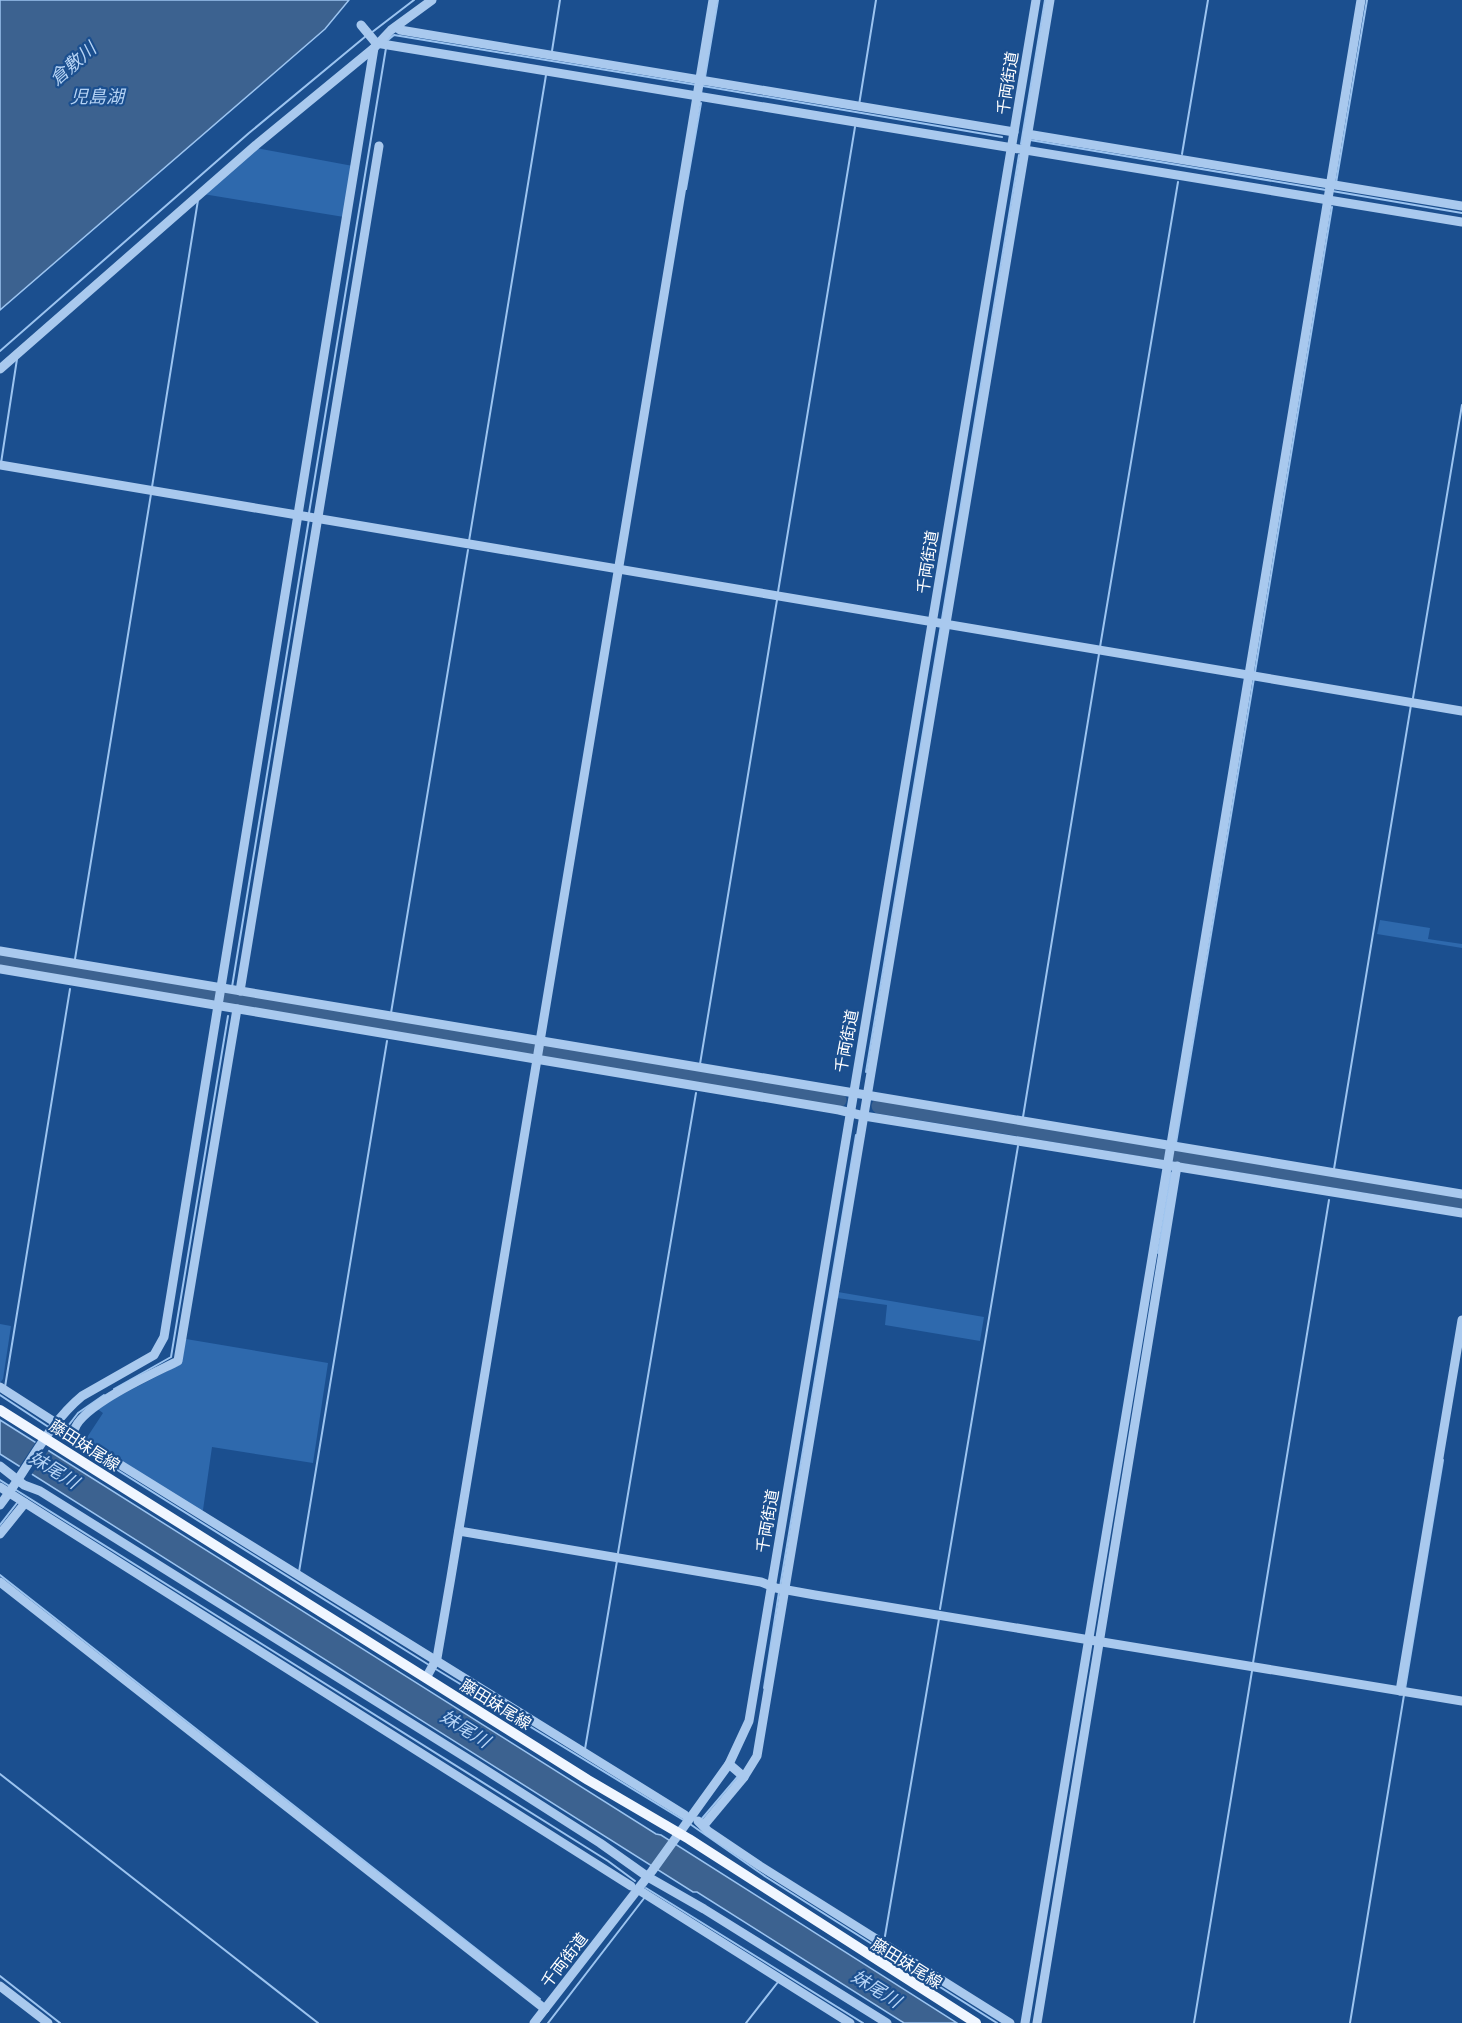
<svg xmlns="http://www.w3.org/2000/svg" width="1462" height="2023" font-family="'Fira Sans','Noto Sans JP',sans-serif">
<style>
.green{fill:#2e69ad}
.water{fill:#3c6290;stroke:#9cc4f0;stroke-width:1.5}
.pier{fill:#1b4f8f}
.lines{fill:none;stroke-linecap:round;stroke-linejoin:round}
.stream{stroke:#9cc4f0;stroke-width:2}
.river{stroke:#3c6290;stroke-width:15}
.minor{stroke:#a9c9ee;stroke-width:9}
.major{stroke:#f0f6ff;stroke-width:10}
.labels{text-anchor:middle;stroke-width:4.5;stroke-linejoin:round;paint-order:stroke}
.street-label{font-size:16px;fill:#fff;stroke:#1b4f8f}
.water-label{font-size:18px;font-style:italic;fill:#b5d3f5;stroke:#1b4f8f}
</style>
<rect width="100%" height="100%" fill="#1b4f8f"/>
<g class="green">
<path d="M256,148L353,166L344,217L203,194Z"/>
<path d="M1380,920L1430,928L1428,939L1462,944V948L1377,934Z"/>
<path d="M838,1292L984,1317L980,1341L885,1325L887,1305L837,1298Z"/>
<path d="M0,1324L11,1326L3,1379L0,1383Z"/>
<path d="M186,1339L328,1363L313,1463L212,1447L203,1510L199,1514L84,1442L103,1413L96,1408L179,1365Z"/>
</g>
<g class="water">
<path d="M0,0H349L325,29L0,310Z"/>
<path d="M0,1420L656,1834L661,1835L957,2023H904L697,1892H693L0,1454Z"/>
</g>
<path class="pier" d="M37,1440L50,1448L30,1477L18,1469Z"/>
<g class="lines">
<g class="stream">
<path d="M371,33L414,0"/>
<path d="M388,40L394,35L697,85"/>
<path d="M552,51L560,0"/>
<path d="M705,77L718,0"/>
<path d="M703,86L1002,137"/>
<path d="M859,105L876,0"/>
<path d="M1030,140L1326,190"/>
<path d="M1021,144L1045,0"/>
<path d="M1182,154L1208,0"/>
<path d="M1336,183L1367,0"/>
<path d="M686,189L701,103"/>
<path d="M1332,191L1462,213"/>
<path d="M0,351L249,133L366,36"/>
<path d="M1,463L17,359"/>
<path d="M152,487L198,200"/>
<path d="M309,513L386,48"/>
<path d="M469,541L546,75"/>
<path d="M778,592L855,127"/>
<path d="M942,619L1019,155"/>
<path d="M1100,647L1178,182"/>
<path d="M1255,672L1332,207"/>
<path d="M1413,698L1462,405"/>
<path d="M75,959L151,494"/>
<path d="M74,974V967"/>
<path d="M232,987L309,519"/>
<path d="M230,1002L231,993"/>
<path d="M391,1013L468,550"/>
<path d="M389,1028L391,1019"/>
<path d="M700,1064L777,600"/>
<path d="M866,1072L941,625"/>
<path d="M697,1080L699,1072"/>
<path d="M1023,1117L1099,654"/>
<path d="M1020,1132L1021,1124"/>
<path d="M1176,1143L1254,678"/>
<path d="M1174,1158L1175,1149"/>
<path d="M1334,1169L1411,705"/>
<path d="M1332,1184L1333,1175"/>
<path d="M1158,1253L1171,1173"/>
<path d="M5,1387L70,989"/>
<path d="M114,1389L171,1357L228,1016"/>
<path d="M0,1395L50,1428"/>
<path d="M55,1431L429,1665"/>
<path d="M65,1437L68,1426L78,1413L104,1395"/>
<path d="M0,1480L11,1487"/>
<path d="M16,1490L608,1861L635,1881"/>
<path d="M0,1525L17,1503"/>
<path d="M618,1553L696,1093"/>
<path d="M299,1572L387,1041"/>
<path d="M0,1575L540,1999"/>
<path d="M780,1587L856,1135"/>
<path d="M940,1609L1018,1146"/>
<path d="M1253,1663L1329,1200"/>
<path d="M434,1668L685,1821"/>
<path d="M764,1688L779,1592"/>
<path d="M1405,1689L1443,1460"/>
<path d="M585,1749L617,1561"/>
<path d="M0,1774L318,2023"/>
<path d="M700,1821L739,1775"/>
<path d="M690,1824L766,1877L997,2023"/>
<path d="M646,1888L863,2023"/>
<path d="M885,1936L939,1619"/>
<path d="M0,1976L60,2023"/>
<path d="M548,2023L645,1897"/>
<path d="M746,2023L778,1982"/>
<path d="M1194,2023L1252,1671"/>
<path d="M1350,2023L1404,1695"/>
</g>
<g class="river">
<path d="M0,958L839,1100"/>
<path d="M879,1106L1462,1201"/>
</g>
<g class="minor">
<path d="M361,25L376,43L1462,222"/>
<path d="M396,27L400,30L1014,132"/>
<path d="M1027,134L1462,206"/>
<path d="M0,369L256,145L374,48"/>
<path d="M0,465L1462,711"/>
<path d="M0,951L1462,1194"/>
<path d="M0,969L839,1110L864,1116L1462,1213"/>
<path d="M240,991L379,146"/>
<path d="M237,1009L178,1361C157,1372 69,1410 74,1436L685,1815"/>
<path d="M0,1387L56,1423"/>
<path d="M0,1466L24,1485L40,1491L481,1767L600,1843L648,1877L704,1909L887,2023"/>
<path d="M0,1487L631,1886"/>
<path d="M0,1505C28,1469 47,1425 82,1396L154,1355L164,1337L374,48L391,30L432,0"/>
<path d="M459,1531L761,1582L776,1588L815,1595L1462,1701"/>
<path d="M0,1534L25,1503"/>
<path d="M0,1582L545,2009"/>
<path d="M426,1678L437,1658L451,1577L713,0"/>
<path d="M1400,1691L1462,1320"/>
<path d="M729,1764L744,1777L757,1756L1050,0"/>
<path d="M698,1821L708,1831L760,1866L1010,2023"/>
<path d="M704,1825L744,1777"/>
<path d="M642,1892L850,2023"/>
<path d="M0,1986L48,2023"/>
<path d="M534,2023L652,1871L729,1764L749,1721L1036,0"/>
<path d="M1025,2023L1361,0"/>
<path d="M1037,2023L1177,1166"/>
</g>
<path class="major" d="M0,1410L588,1780L689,1839L976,2023"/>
</g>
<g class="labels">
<g class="street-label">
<text transform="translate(1007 83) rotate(-81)" y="6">千両街道</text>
<text transform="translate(927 562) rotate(-81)" y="6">千両街道</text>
<text transform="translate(846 1041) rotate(-79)" y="6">千両街道</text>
<text transform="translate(85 1445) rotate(33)" y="6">藤田妹尾線</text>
<text transform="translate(767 1521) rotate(-80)" y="6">千両街道</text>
<text transform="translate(496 1704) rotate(32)" y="6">藤田妹尾線</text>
<text transform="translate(564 1960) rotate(-52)" y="6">千両街道</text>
<text transform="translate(907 1963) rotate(32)" y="6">藤田妹尾線</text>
</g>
<g class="water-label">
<text transform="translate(73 64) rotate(-41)" y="6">倉敷川</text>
<text x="97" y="103">児島湖</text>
<text transform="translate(54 1470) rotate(32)" y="6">妹尾川</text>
<text transform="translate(465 1729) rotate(32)" y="6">妹尾川</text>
<text transform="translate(876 1989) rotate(32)" y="6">妹尾川</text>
</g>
</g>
</svg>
